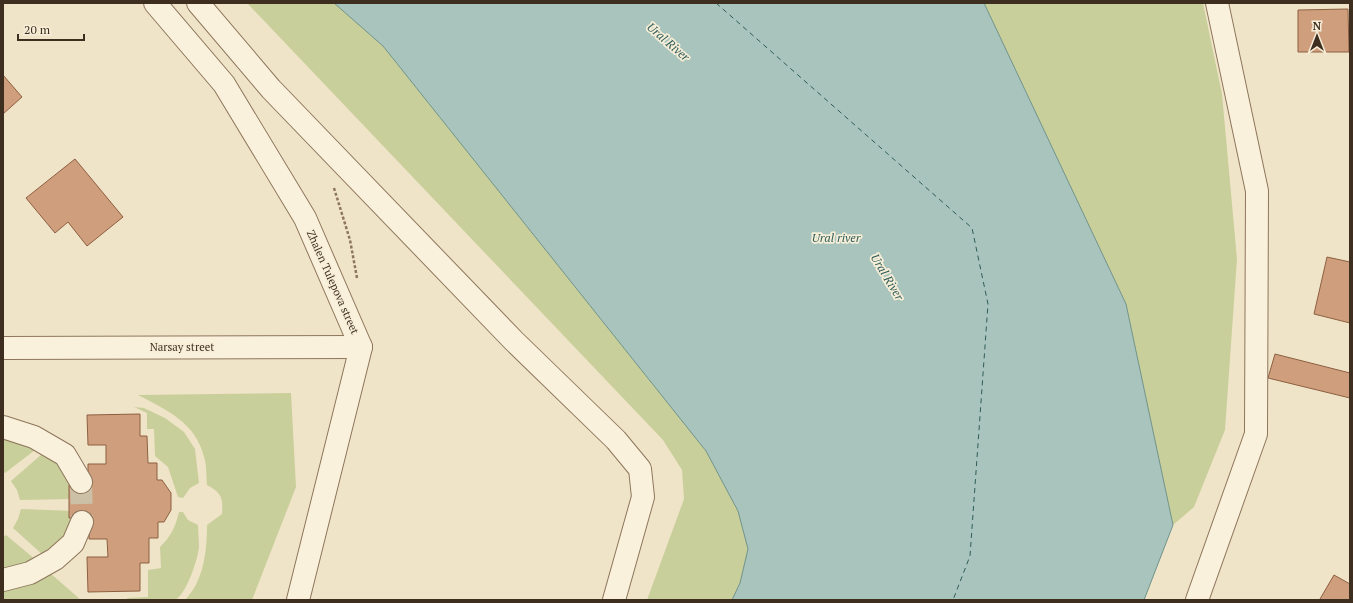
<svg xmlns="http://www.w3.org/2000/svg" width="1353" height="603" font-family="'PT Serif',serif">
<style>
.green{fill:#c9cf9b}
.water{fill:#a9c4bc;stroke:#6f938a}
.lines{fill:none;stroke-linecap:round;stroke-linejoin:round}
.ferry{stroke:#2f5d5a;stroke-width:1;stroke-dasharray:5 4;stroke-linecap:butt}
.building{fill:#cf9f7d;stroke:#8d5f41}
.minor-tunnel{stroke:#ccc0a6;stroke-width:22;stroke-dasharray:22 11;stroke-linecap:butt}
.minor-casing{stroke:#8d765c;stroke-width:24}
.path{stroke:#8d765c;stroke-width:2.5;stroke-dasharray:3 2;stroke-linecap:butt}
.minor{stroke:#faf1dc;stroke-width:22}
.labels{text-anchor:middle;stroke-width:3.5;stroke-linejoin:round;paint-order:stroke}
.street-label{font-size:11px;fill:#3d2e20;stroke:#f7eed8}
.water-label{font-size:12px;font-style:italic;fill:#2f5d5a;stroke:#f7eed8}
</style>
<rect width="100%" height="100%" fill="#f0e4c8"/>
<g class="green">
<path d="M247,3H334L383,46L706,451L738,511L748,549L740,583L732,600H647L684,499L682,470L663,440Z"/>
<path d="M984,3H1203L1222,94L1237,259L1225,430L1194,507L1173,525L1126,304Z"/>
<path d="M291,393L296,487L252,600H185C204,581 207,550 207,525L222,514C223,498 222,493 207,485C206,476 207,465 204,457C196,423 167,410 138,395Z"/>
<path d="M134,407L144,408L165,418L184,432L195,449L199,483L190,488L183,498L178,497L168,467L155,456L154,429H147V413Z"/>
<path d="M3,435L35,450L5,473L3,472Z"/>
<path d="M42,454C70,466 68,471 74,499L20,500L17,490L11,481Z"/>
<path d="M21,509L74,511L66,540L43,555L13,528L18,519Z"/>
<path d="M179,512H183L188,520L198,525C198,532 199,539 199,547C198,559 186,595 175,600H124L128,598L148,597V570L161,568L160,547C171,536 175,528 179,512Z"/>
<path d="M6,535L36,560L3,572V537Z"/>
<path d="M50,573L81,600H3V588Z"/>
</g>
<path class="water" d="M334,3H984L1126,304L1173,525L1144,600H732L740,583L748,549L738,511L706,451L383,46Z"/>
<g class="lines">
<path class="ferry" d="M716,3L972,228L988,304L970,556L953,600"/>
</g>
<g class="building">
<path d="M1348,9L1349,52H1298V10Z"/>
<path d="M3,75L22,97L3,114Z"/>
<path d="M75,159L123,217L87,246L68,222L55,233L26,198Z"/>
<path d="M1327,257L1350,262V323L1314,314Z"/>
<path d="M1275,354L1350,373V398L1268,378Z"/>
<path d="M140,414V436H147L148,463H157V480H162L171,493V510L164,522H158V538H149V563H140V591L88,592L87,557H108L107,539H89V518H69V485H88V464H106V445H88L87,415Z"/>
<path d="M1334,575L1350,584V600H1322L1320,599Z"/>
</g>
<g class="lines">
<path class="minor-tunnel" d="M81,482L82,522"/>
<defs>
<g id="minor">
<path d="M155,3L224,84L305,218L361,347L298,600"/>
<path d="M198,3L271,89L514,341L616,440L640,469L643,497L614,600"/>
<path d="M3,348L361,347"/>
<path d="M3,427L34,437L65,455L81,482"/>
<path d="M3,580L30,573L55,559L73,543L82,522"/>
<path d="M1197,600L1256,434L1257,191L1217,3"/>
</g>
</defs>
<use href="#minor" class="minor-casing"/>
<path class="path" d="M334,188L350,240L357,278"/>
<use href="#minor" class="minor"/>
</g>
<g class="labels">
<g class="street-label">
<text transform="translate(333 282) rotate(66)" y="4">Zhalen Tulepova street</text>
<text x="182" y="351">Narsay street</text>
</g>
<g class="water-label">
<text transform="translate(668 42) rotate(41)" y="4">Ural River</text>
<text x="836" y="242">Ural river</text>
<text transform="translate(887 277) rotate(59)" y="4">Ural River</text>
</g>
</g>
<rect width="1353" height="603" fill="none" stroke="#3d2e20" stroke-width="8"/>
<g transform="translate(1317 36)" stroke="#f7eed8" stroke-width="3" paint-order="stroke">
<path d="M0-3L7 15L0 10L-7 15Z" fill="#3d2e20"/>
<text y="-6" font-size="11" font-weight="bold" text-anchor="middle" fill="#3d2e20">N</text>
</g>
<path d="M18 34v6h66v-6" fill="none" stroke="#3d2e20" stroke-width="2"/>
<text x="24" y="34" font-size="12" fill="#3d2e20" stroke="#f7eed8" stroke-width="3" paint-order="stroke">20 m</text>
</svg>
